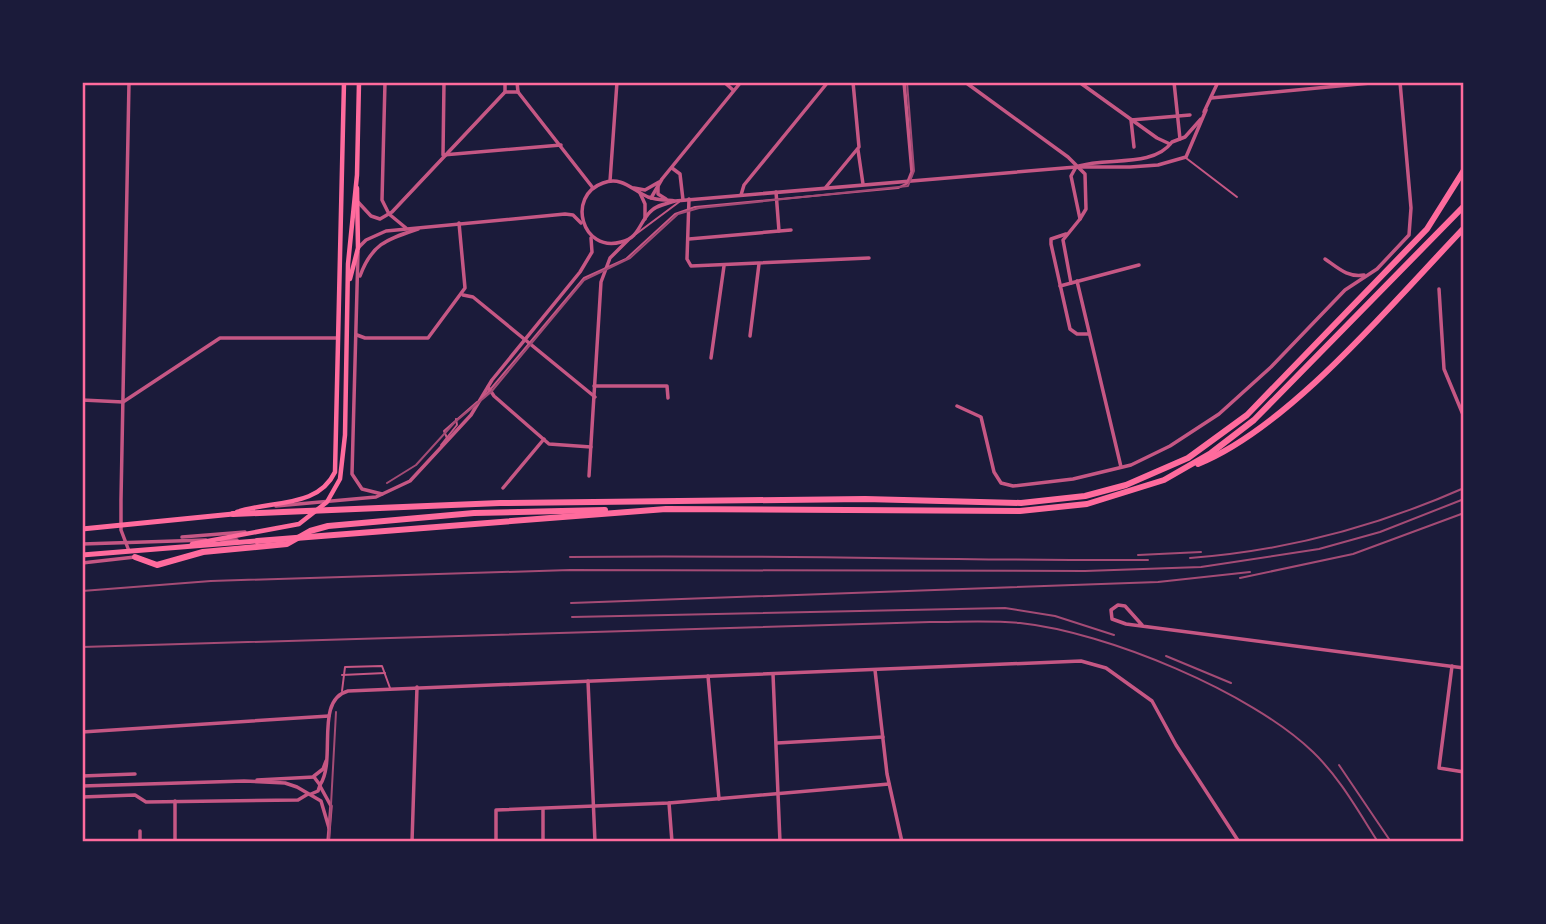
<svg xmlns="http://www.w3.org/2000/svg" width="1546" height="924" font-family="'Work Sans',sans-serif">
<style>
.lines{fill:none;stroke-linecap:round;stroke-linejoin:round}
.service{stroke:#c65784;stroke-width:2}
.minor{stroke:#c65784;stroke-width:3.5}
.tertiary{stroke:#c65784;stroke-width:3.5}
.secondary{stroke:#ff6b9d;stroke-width:4.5}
.primary{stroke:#ff6b9d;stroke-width:5}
.trunk{stroke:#ff6b9d;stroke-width:5}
.motorway{stroke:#ff6b9d;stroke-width:6}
.tram{stroke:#a44b75;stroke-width:2}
.rail{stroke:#a44b75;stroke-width:2}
.neatline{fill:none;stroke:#ff6b9d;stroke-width:2.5}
</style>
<rect width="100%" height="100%" fill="#1b1b3a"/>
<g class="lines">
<g class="service">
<path d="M1186,158L1237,197"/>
<path d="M636,234L679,202"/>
<path d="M484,397L584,278L626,259L675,214L695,207L898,188L908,183"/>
<path d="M447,438L444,431L477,402"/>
<path d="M441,445L457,425L456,419"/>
<path d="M342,675L385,673"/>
<path d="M342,691L345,667L382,666L390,688"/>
</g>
<g class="minor">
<path d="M385,82L382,200L389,214L406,228"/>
<path d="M444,82L443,155L561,145"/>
<path d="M505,82V92H518"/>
<path d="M517,82L518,92"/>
<path d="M724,82L733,90"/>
<path d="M965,82L1068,157L1085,174L1086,209L1080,219L1071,176L1076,167"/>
<path d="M1079,82L1157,138L1170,144"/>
<path d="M1174,82L1180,139"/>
<path d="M518,92L593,188"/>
<path d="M1211,98L1381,82"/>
<path d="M1134,147L1131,120L1190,115"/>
<path d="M672,168L680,174L683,200"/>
<path d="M610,181L617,82"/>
<path d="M658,187V194L666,199"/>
<path d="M634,188L645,190L659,182"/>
<path d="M776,192L779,231"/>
<path d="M741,195L744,185L828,82"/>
<path d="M651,198L662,179L741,82"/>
<path d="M689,199L687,259L691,266L869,258"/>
<path d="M358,202L371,216L380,219L392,212L505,92"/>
<path d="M1066,234L1051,239V244L1070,329L1077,334H1089"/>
<path d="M689,239L791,230"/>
<path d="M358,252L352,474L362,489L382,494"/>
<path d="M1325,259C1338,268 1348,278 1364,275"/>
<path d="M360,276C372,243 388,239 418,229"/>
<path d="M1077,281L1121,467"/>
<path d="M1071,283L1063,240L1080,219"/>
<path d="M1060,286L1139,265"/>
<path d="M1439,289L1444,369L1464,417"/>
<path d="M463,295L473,297L595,397"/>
<path d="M357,335L365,338H428L465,288L459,223"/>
<path d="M750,336L759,264"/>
<path d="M711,358L724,266"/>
<path d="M594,386H667L668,398"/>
<path d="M488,387L494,396L549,444L591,447"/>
<path d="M82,400L123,402L220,338H338"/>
<path d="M957,406L981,417L994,472L1001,483L1013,486L1073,479L1131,465L1170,446L1219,414L1271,367L1345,290L1377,269L1409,235L1411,208L1400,82"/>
<path d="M589,476L601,282L610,258L628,240"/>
<path d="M503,488L544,439"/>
<path d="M82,563L135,557"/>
<path d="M1142,625L1125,606L1118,605L1111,610L1112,619L1126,624L1464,668"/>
<path d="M1452,666L1439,768L1464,772"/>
<path d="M875,670L887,774L902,842"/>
<path d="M773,674L780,842"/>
<path d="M708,676L719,799"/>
<path d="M82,732L329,716"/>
<path d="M777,743L883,737"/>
<path d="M82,776L135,774"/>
<path d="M82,797L135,795L146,802L298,800L308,794"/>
<path d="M175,801V842"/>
<path d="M669,803L672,842"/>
<path d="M140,842V831"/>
<path d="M412,842L417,687"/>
<path d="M496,842V810L669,803L889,784"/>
<path d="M543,842V809"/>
</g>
<g class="tertiary">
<path d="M129,82L121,500V530L129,551"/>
<path d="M904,82L912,172L908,182"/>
<path d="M1204,112L1218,82"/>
<path d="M858,150L863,184"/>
<path d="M1079,166C1107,157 1153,168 1172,142L1185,137L1201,119"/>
<path d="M826,187L859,147L853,82"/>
<path d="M640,193L645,204V219"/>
<path d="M675,201C666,204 656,205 650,212C639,223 639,238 621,242C582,253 566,196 603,183C622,176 632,190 648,197C656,200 666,200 675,201L1076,167H1130L1158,165L1186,157L1206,110"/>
<path d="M358,248L366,240L386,231L565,214L573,215L581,223"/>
<path d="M276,506L376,497L410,481L471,415L492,380L580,272L592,252L591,238"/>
<path d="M182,537L245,532"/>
<path d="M221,540H237"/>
<path d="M82,544L206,540"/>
<path d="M588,681L595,842"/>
<path d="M314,776L323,769L326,761"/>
<path d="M257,780L314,777"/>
<path d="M320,785C337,760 314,700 348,691L1081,661L1106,668L1152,701L1176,745L1239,842"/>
<path d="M82,786L244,781L285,783L297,787L321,801L329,828"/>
<path d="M320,786L331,806L328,842"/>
<path d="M311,794L318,791L320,785L314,777"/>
</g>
<g class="secondary">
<path d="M350,279L358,248L357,188"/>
<path d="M237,512C273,500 318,508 335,472L344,82"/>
<path d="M192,544L299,524L327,502L340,479L345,435L348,264L357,175L359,82"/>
</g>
<path class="primary" d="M82,529L233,514"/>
<path class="trunk" d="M82,555L257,541"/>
<g class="motorway">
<path d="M1198,464C1290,427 1394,301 1464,228"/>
<path d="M233,514L500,503L865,499L1021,503L1085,496L1126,485L1188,458L1247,415L1427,229L1464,170"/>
<path d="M257,541L666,509L1020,511L1087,504L1164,480L1211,453L1254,420L1464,206"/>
<path d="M135,557L157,565L203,552L287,544L310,531L328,526L474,513L605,510"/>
</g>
<g class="tram">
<path d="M387,483L416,465L455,422L491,392L584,280L630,258L678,214L699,208L908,186L914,171L907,82"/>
<path d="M329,842L336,712"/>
</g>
<g class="rail">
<path d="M1138,555L1201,552"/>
<path d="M570,557C763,554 955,561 1148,560"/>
<path d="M1190,558C1284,551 1378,526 1464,488"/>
<path d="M1240,578L1353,554L1464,513"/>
<path d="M82,591L211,581L570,570L1085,571L1201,567L1319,549L1380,532L1464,499"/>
<path d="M571,603L1158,582L1250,572"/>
<path d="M572,617L1005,608L1055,616L1114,635"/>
<path d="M82,647L930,622C960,622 990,620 1020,623C1106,632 1251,692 1313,752C1340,778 1358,811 1378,842"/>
<path d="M1166,656L1231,683"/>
<path d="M1339,765L1391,842"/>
</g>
</g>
<rect width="1546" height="924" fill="none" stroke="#1b1b3a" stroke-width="168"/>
<rect x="84" y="84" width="1378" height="756" class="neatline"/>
</svg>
